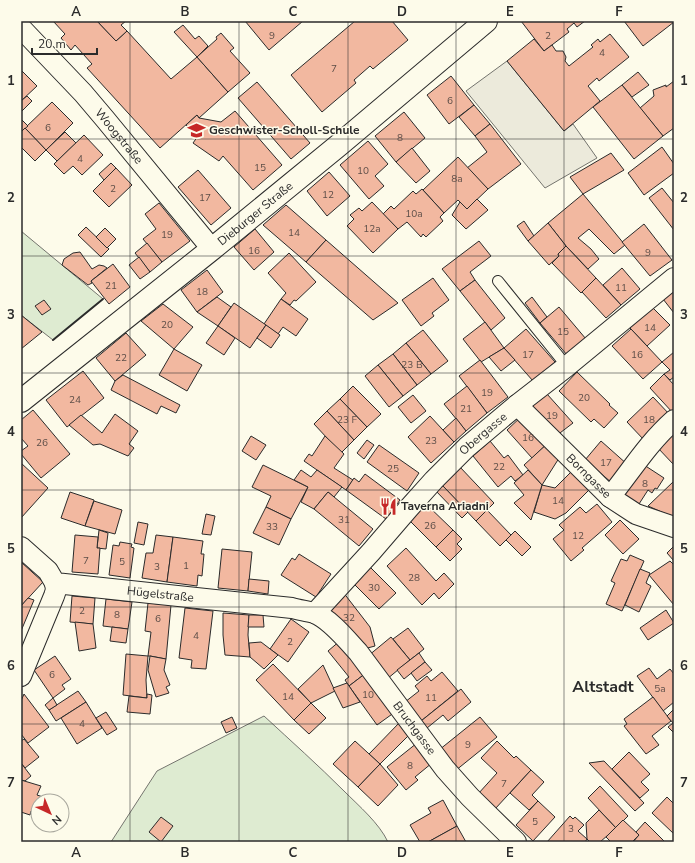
<svg xmlns="http://www.w3.org/2000/svg" width="695" height="863" font-family="'Nunito Sans',sans-serif">
<style>
.green{fill:#deebd1;stroke:#74746e}
.parking{fill:#eceadb;stroke:#74746e}
.building{fill:#f2b8a0;stroke:#2b2b2b}
.lines{fill:none;stroke-linecap:round;stroke-linejoin:round}
.lane-casing{stroke:#2b2b2b;stroke-width:12}
.street-casing{stroke:#2b2b2b;stroke-width:22}
.secondary-casing{stroke:#2b2b2b;stroke-width:24}
.lane{stroke:#fdfbea;stroke-width:10}
.street{stroke:#fdfbea;stroke-width:20}
.secondary{stroke:#fdfbea;stroke-width:22}
.wall{stroke:#2b2b2b;stroke-width:2}
.grid{fill:none;stroke:#2b2b2b;stroke-width:1;stroke-opacity:0.55}
.labels{text-anchor:middle;stroke-width:3;stroke-linejoin:round;paint-order:stroke}
.number-label{font-size:10px;fill:#5d4e48}
.poi-label{font-size:12px;font-weight:bold;fill:#2b2b2b;stroke:#fdfbea;text-anchor:start}
.street-label{font-size:12px;fill:#2b2b2b;stroke:#fdfbea}
.district-label{font-size:16px;font-weight:bold;fill:#2b2b2b;stroke:#fdfbea}
.neatline{fill:none;stroke:#2b2b2b;stroke-width:1.5}
.grid-label{font-size:13px;text-anchor:middle;font-weight:bold;fill:#2b2b2b}
</style>
<rect width="100%" height="100%" fill="#fdfbea"/>
<g class="green">
<path d="M21,231L103,299L53,340L21,315Z"/>
<path d="M264,716C291,741 318,765 344,791C359,806 379,823 388,842H111L157,771Z"/>
</g>
<path class="parking" d="M507,61L564,131L573,124L597,158L545,188L466,91Z"/>
<g class="building">
<path d="M53,21H97L116,41L127,31L171,79L197,57L228,92L199,118L197,115L160,148L87,68L92,64L75,45L71,50L61,38L65,34Z"/>
<path d="M97,21H126L121,25L127,31L116,41Z"/>
<path d="M245,21H303L269,50Z"/>
<path d="M355,21H392L408,40L373,69L370,66L354,80L356,83L322,112L291,75Z"/>
<path d="M521,21H585L577,27L574,23L567,29L569,32L544,51Z"/>
<path d="M624,21H674V22L643,46Z"/>
<path d="M183,25L195,39L199,36L208,46L197,57L174,32Z"/>
<path d="M221,33L234,48L230,51L250,73L228,92L197,57L217,39L216,37Z"/>
<path d="M610,34L629,57L599,81L597,78L588,86L600,101L564,131L507,61L534,39L544,51L552,45L556,51H563L566,57L565,61L569,66L593,47L591,45L598,39L600,42Z"/>
<path d="M21,70L37,86L21,101Z"/>
<path d="M638,72L649,85L632,97L622,85Z"/>
<path d="M451,76L474,105L449,124L427,95Z"/>
<path d="M674,81V128L663,136L640,108L654,96L653,90L666,85V87Z"/>
<path d="M257,82L310,143L291,159L238,98Z"/>
<path d="M622,85L663,136L634,159L593,107Z"/>
<path d="M27,96L32,101L21,112V101Z"/>
<path d="M52,102L73,123L46,150L25,128Z"/>
<path d="M474,105L490,124L475,136L459,117Z"/>
<path d="M235,111L282,165L253,190L223,156L219,161L193,143L198,136L186,125L197,115L199,118L221,122Z"/>
<path d="M404,112L425,138L396,162L375,136Z"/>
<path d="M21,119L28,126L21,132Z"/>
<path d="M490,124L521,164L488,189L467,168L487,152L475,136Z"/>
<path d="M25,128L46,150L35,161L21,147V132Z"/>
<path d="M65,132L76,143L57,161L46,150Z"/>
<path d="M84,135L103,155L82,175L73,166L64,174L54,164Z"/>
<path d="M368,141L388,164L375,176L384,186L369,199L340,165Z"/>
<path d="M662,147L674,164V173L644,195L628,173Z"/>
<path d="M412,148L430,171L416,183L396,162Z"/>
<path d="M611,153L624,170L583,194L570,177Z"/>
<path d="M458,157L488,189L467,209L458,200L444,213L423,190Z"/>
<path d="M111,163L116,168L104,180L99,174Z"/>
<path d="M116,168L132,185L109,207L93,191Z"/>
<path d="M198,170L231,208L211,225L178,187Z"/>
<path d="M329,172L350,196L327,216L307,191Z"/>
<path d="M662,188L674,203V230L649,198Z"/>
<path d="M422,189L444,213L440,217L443,221L426,237L423,234L421,237L407,222L398,229L383,214L391,206L394,209L413,191L416,194Z"/>
<path d="M583,194L625,245L614,254L589,229L578,238L591,249L599,259L588,269L566,246L548,223Z"/>
<path d="M477,199L488,210L466,229L452,215L460,202L467,209Z"/>
<path d="M372,202L398,229L373,253L347,226L354,219L350,215L359,208L362,211Z"/>
<path d="M159,203L190,241L162,262L143,239L156,229L145,214Z"/>
<path d="M286,205L326,240L306,262L263,225Z"/>
<path d="M524,221L534,236L528,241L517,226Z"/>
<path d="M548,223L566,246L558,254L559,256L549,265L528,241Z"/>
<path d="M644,224L672,260L650,276L622,242Z"/>
<path d="M86,227L109,249L101,257L78,235Z"/>
<path d="M105,228L116,239L107,248L96,237Z"/>
<path d="M255,229L274,252L254,270L234,247Z"/>
<path d="M326,240L398,303L373,320L306,262Z"/>
<path d="M479,241L491,256L470,272L475,280L460,291L442,269Z"/>
<path d="M147,243L162,262L150,272L135,253Z"/>
<path d="M566,246L596,278L581,293L552,263L559,256L558,254Z"/>
<path d="M80,252L92,269L99,265L104,266L107,268L91,281L92,283L88,285L62,265L64,259L73,253Z"/>
<path d="M289,253L316,282L296,301L294,300L290,305L281,299L286,293L268,273Z"/>
<path d="M139,257L150,272L140,279L129,265Z"/>
<path d="M113,264L130,287L109,304L91,281Z"/>
<path d="M622,268L640,289L621,305L603,285Z"/>
<path d="M207,270L223,292L197,312L181,290Z"/>
<path d="M433,278L449,300L432,313L434,316L421,326L402,300Z"/>
<path d="M596,278L621,305L606,318L582,292Z"/>
<path d="M475,280L505,318L491,330L460,291Z"/>
<path d="M674,290V313L663,299Z"/>
<path d="M217,297L231,307L218,326L197,312Z"/>
<path d="M532,297L547,317L540,323L525,303Z"/>
<path d="M281,299L308,319L296,336L283,327L278,334L264,324Z"/>
<path d="M44,300L51,309L42,315L35,306Z"/>
<path d="M234,303L266,325L250,348L218,326Z"/>
<path d="M163,304L193,327L174,349L141,321Z"/>
<path d="M559,307L586,339L567,355L540,323Z"/>
<path d="M652,307L670,325L647,346L630,328Z"/>
<path d="M21,315L42,332L21,349Z"/>
<path d="M485,322L504,348L481,362L463,339Z"/>
<path d="M266,325L280,335L271,348L257,338Z"/>
<path d="M218,326L235,338L224,355L206,343Z"/>
<path d="M526,329L555,362L533,381L504,348Z"/>
<path d="M631,329L662,362L643,379L612,346Z"/>
<path d="M423,330L448,361L431,374L406,343Z"/>
<path d="M126,333L146,355L115,381L96,358Z"/>
<path d="M406,343L431,374L417,385L393,354Z"/>
<path d="M504,348L515,360L501,371L489,357Z"/>
<path d="M174,349L202,365L187,391L159,375Z"/>
<path d="M674,352V377L670,380L664,374L670,370L662,362Z"/>
<path d="M393,354L417,385L403,396L378,365Z"/>
<path d="M480,360L508,397L487,413L459,376Z"/>
<path d="M378,365L403,396L389,407L365,376Z"/>
<path d="M83,371L104,398L67,427L46,400Z"/>
<path d="M577,372L610,404L609,405L618,413L604,428L594,419L591,422L559,391Z"/>
<path d="M664,374L674,385V412L673,413L650,388Z"/>
<path d="M123,375L180,405L176,413L161,406L157,414L111,390L115,381Z"/>
<path d="M353,386L381,414L367,427L340,399Z"/>
<path d="M467,386L487,413L466,431L444,404Z"/>
<path d="M547,394L573,423L556,436L530,408Z"/>
<path d="M413,395L426,411L411,423L398,407Z"/>
<path d="M653,397L671,416L645,441L627,422Z"/>
<path d="M340,399L367,427L354,440L327,411Z"/>
<path d="M33,410L70,454L41,478L21,454V451L28,446L21,438V420Z"/>
<path d="M327,411L354,440L341,453L314,424Z"/>
<path d="M115,414L138,431L129,444L134,448L128,456L100,444L93,445L69,425L81,415L102,433Z"/>
<path d="M523,415L548,443L532,458L507,430Z"/>
<path d="M430,416L454,442L431,463L408,437Z"/>
<path d="M456,418L466,431L454,442L443,430Z"/>
<path d="M674,430V465L657,447Z"/>
<path d="M251,436L266,445L256,460L242,451Z"/>
<path d="M325,436L344,454L334,468L353,480L346,490L304,461L309,454L312,456Z"/>
<path d="M367,440L374,445L364,459L357,453Z"/>
<path d="M490,441L504,458L508,455L523,475L515,481L511,476L498,487L473,456Z"/>
<path d="M601,441L628,465L612,483L585,460Z"/>
<path d="M548,443L561,455L542,485L524,465Z"/>
<path d="M379,445L419,473L407,491L367,462Z"/>
<path d="M21,463L48,488L21,518Z"/>
<path d="M641,463L664,478L657,489L655,488L652,493L648,490L639,504L622,493Z"/>
<path d="M263,465L308,487L291,519L266,507L271,496L252,487Z"/>
<path d="M459,466L494,503L476,521L441,484Z"/>
<path d="M575,468L593,486L566,513L555,519L534,512L542,485L555,488Z"/>
<path d="M301,470L311,477L317,470L342,487L334,497L328,492L314,509L301,502L308,487L294,480Z"/>
<path d="M528,470L542,485L531,520L514,503L524,495L514,483Z"/>
<path d="M365,474L400,500L386,519L346,490L354,478L359,482Z"/>
<path d="M674,481V516L673,517L648,506Z"/>
<path d="M441,484L468,512L462,518L435,490Z"/>
<path d="M70,492L94,500L85,526L61,518Z"/>
<path d="M328,492L373,529L359,546L314,509Z"/>
<path d="M94,501L122,510L115,534L85,526Z"/>
<path d="M424,502L453,530L436,547L408,519Z"/>
<path d="M597,504L612,522L582,548L584,550L571,561L553,539L564,530L559,525L580,507L586,513Z"/>
<path d="M266,507L291,519L279,545L253,533Z"/>
<path d="M487,510L511,535L500,546L476,521Z"/>
<path d="M206,514L215,516L211,535L202,534Z"/>
<path d="M620,520L639,539L623,554L605,535Z"/>
<path d="M138,522L148,524L144,545L134,543Z"/>
<path d="M99,530L108,533L106,549L97,548Z"/>
<path d="M453,530L462,539L457,544L462,549L450,561L436,547Z"/>
<path d="M515,531L531,547L522,556L506,540Z"/>
<path d="M75,535L98,537L97,548H100L98,574L72,572Z"/>
<path d="M156,535L173,537L167,582L142,578L146,553H153Z"/>
<path d="M173,537L203,541L201,554H204L202,576L198,575L197,586L167,582Z"/>
<path d="M120,542L132,544L131,547L134,548L130,578L109,575L113,545L119,546Z"/>
<path d="M674,546V561L667,553Z"/>
<path d="M406,548L436,581L444,573L454,584L439,599L434,593L422,605L387,566Z"/>
<path d="M222,549L252,552L248,591L218,588Z"/>
<path d="M299,554L331,574L316,597L281,575L292,558L295,560Z"/>
<path d="M630,555L644,561L622,611L606,604L615,583L611,581L621,559L627,561Z"/>
<path d="M670,561L674,565V605L649,575Z"/>
<path d="M21,562L43,582L21,606Z"/>
<path d="M368,565L396,593L379,609L351,581Z"/>
<path d="M640,569L650,573L646,583L651,586L639,612L625,605Z"/>
<path d="M249,579L269,581L268,594L248,591Z"/>
<path d="M343,592L370,627L375,646L360,650L327,607Z"/>
<path d="M72,596L95,598L93,624L70,622Z"/>
<path d="M28,598L34,600L21,631V606Z"/>
<path d="M106,599L132,602L128,629L103,626Z"/>
<path d="M148,603L171,605L166,659L150,656H148L151,632L145,631Z"/>
<path d="M185,608L213,611L206,669L191,668L192,660L179,658Z"/>
<path d="M666,610L674,623L648,640L640,628Z"/>
<path d="M223,613L249,615L248,635L250,657L225,655L223,635Z"/>
<path d="M249,615H263L264,627H248Z"/>
<path d="M291,619L309,632L288,662L270,649Z"/>
<path d="M75,622L93,624L96,648L79,651Z"/>
<path d="M112,627L128,629L126,643L110,641Z"/>
<path d="M408,628L424,649L410,660L393,639Z"/>
<path d="M391,637L410,660L387,679L368,656Z"/>
<path d="M341,640L366,673L349,686L345,680L349,677L328,651Z"/>
<path d="M261,642L278,655L264,669L250,657L249,643Z"/>
<path d="M419,653L425,662L404,679L397,670Z"/>
<path d="M126,654L148,656L146,680L147,698L123,695Z"/>
<path d="M55,656L71,679L62,685L65,689L53,698L34,670Z"/>
<path d="M150,656L166,659L164,670L170,685L166,687L169,693L156,697L148,670Z"/>
<path d="M425,662L432,670L417,681L411,673Z"/>
<path d="M273,664L311,703L294,720L256,680Z"/>
<path d="M323,665L335,691L311,703L298,689Z"/>
<path d="M649,668L657,679L670,669L674,674V702L663,711L637,676Z"/>
<path d="M442,672L458,691L421,721L405,702L419,691L415,686L427,676L431,681Z"/>
<path d="M366,673L395,712L377,725L349,686Z"/>
<path d="M347,683L360,702L343,708L333,688Z"/>
<path d="M461,689L471,702L448,721L443,715L427,728L421,721Z"/>
<path d="M78,691L86,702L56,721L49,710Z"/>
<path d="M24,694L49,727L28,743L21,734V701Z"/>
<path d="M147,694L152,695L150,714L127,712L129,696L147,698Z"/>
<path d="M653,697L671,721L652,736L659,745L646,754L624,726L627,724L624,719Z"/>
<path d="M53,698L57,705L49,710L45,705Z"/>
<path d="M86,702L102,728L77,744L61,718Z"/>
<path d="M311,703L326,718L309,734L294,720Z"/>
<path d="M674,709V733L668,727L673,723L667,716Z"/>
<path d="M106,712L117,729L107,735L96,718Z"/>
<path d="M232,717L237,728L226,733L221,722Z"/>
<path d="M480,717L497,737L455,771L439,750Z"/>
<path d="M400,722L409,735L380,764L369,754Z"/>
<path d="M24,739L39,757L25,768L21,763V741Z"/>
<path d="M355,741L380,764L358,787L333,764Z"/>
<path d="M497,741L514,758L516,756L531,770L495,809L478,794L497,773L481,758Z"/>
<path d="M417,743L432,763L415,777L418,780L406,790L387,767Z"/>
<path d="M629,752L650,774L641,782L649,790L640,798L612,769Z"/>
<path d="M604,761L644,803L635,811L589,763Z"/>
<path d="M21,763L31,776L25,781L21,780Z"/>
<path d="M380,764L398,785L378,806L358,787Z"/>
<path d="M531,770L544,782L532,795L538,801L529,810L510,793Z"/>
<path d="M21,780L41,786L37,795L46,798L45,801H38V813L31,811L30,815L21,812Z"/>
<path d="M600,786L628,816L616,828L588,798Z"/>
<path d="M667,797L674,804V834L652,813Z"/>
<path d="M443,800L457,826L428,842H420L410,825L431,813L428,808Z"/>
<path d="M538,801L555,817L533,841L516,825Z"/>
<path d="M599,810L616,828L600,842H590L587,839L586,823Z"/>
<path d="M570,816L573,819L575,817L584,825L578,831L587,839L585,842H547Z"/>
<path d="M161,817L173,826L161,842L149,832Z"/>
<path d="M623,820L639,835L632,842H611L606,837Z"/>
<path d="M645,822L665,842H633L639,835L636,832Z"/>
<path d="M457,826L466,842H428Z"/>
</g>
<g class="lines">
<defs>
<path id="lane" d="M498,281L561,359L566,367"/>
<g id="street">
<path id="s1" d="M21,28L83,93L105,119L212,249"/>
<path id="s2" d="M517,405L610,497L636,514L674,527"/>
<path d="M610,497C631,471 648,443 674,420"/>
<path id="s3" d="M21,547L48,571L55,583L292,608C299,610 307,611 314,613C329,618 347,640 358,652L445,769L470,797L516,842"/>
<path id="s4" d="M315,613L371,552L408,509L434,480L467,447L517,405L566,367L674,278"/>
<path d="M21,676L54,596L56,590L55,583"/>
</g>
<g id="secondary">
<path id="s5" d="M21,401L212,249L339,145L486,21"/>
</g>
</defs>
<use href="#lane" class="lane-casing"/>
<use href="#street" class="street-casing"/>
<use href="#secondary" class="secondary-casing"/>
<use href="#lane" class="lane"/>
<use href="#street" class="street"/>
<use href="#secondary" class="secondary"/>
<path class="wall" d="M53,340L103,299"/>
</g>
<path class="grid" d="M130,21V842M239,21V842M348,21V842M456,21V842M564,21V842M21,139H674M21,256H674M21,373H674M21,490H674M21,607H674M21,724H674"/>
<defs>
<symbol id="school-bare" viewBox="-9 -9 18 18"><path d="M0-5L7-2L0 1L-7-2ZM-4 1L0 2.5L4 1V4Q0 6-4 4Z" fill="#c62828" stroke="#fdfbea" stroke-width="2.5" paint-order="stroke"/></symbol>
<symbol id="restaurant-bare" viewBox="-9 -9 18 18"><path d="M-5-6h1v4h1v-4h1v4h1v-4h1v5L-1.5 .5V6h-2V.5L-5-1ZM5-6V6H3V1.5H1.5Q1.5-4 5-6Z" fill="#c62828" stroke="#fdfbea" stroke-width="2.5" paint-order="stroke"/></symbol>
</defs>
<g fill-rule="evenodd">
<use href="#school-bare" x="184" y="118" width="25" height="25"/>
<use href="#restaurant-bare" x="376" y="494" width="25" height="25"/>
</g>
<g class="labels">
<g class="number-label">
<text x="272" y="39">9</text>
<text x="548" y="39">2</text>
<text x="602" y="56">4</text>
<text x="334" y="72">7</text>
<text x="450" y="104">6</text>
<text x="48" y="131">6</text>
<text x="400" y="141">8</text>
<text x="80" y="162">4</text>
<text x="260" y="171">15</text>
<text x="363" y="174">10</text>
<text x="457" y="182">8a</text>
<text x="113" y="192">2</text>
<text x="328" y="198">12</text>
<text x="205" y="201">17</text>
<text x="414" y="217">10a</text>
<text x="372" y="232">12a</text>
<text x="294" y="236">14</text>
<text x="167" y="238">19</text>
<text x="254" y="254">16</text>
<text x="648" y="256">9</text>
<text x="111" y="289">21</text>
<text x="621" y="291">11</text>
<text x="202" y="295">18</text>
<text x="167" y="328">20</text>
<text x="650" y="331">14</text>
<text x="563" y="335">15</text>
<text x="528" y="358">17</text>
<text x="637" y="358">16</text>
<text x="121" y="361">22</text>
<text x="412" y="368">23 B</text>
<text x="487" y="396">19</text>
<text x="584" y="401">20</text>
<text x="75" y="403">24</text>
<text x="466" y="412">21</text>
<text x="552" y="419">19</text>
<text x="347" y="423">23 F</text>
<text x="649" y="423">18</text>
<text x="528" y="441">16</text>
<text x="431" y="444">23</text>
<text x="42" y="446">26</text>
<text x="606" y="466">17</text>
<text x="499" y="470">22</text>
<text x="393" y="472">25</text>
<text x="645" y="487">8</text>
<text x="558" y="504">14</text>
<text x="344" y="523">31</text>
<text x="430" y="529">26</text>
<text x="272" y="530">33</text>
<text x="578" y="539">12</text>
<text x="86" y="564">7</text>
<text x="122" y="565">5</text>
<text x="186" y="569">1</text>
<text x="157" y="570">3</text>
<text x="414" y="581">28</text>
<text x="374" y="591">30</text>
<text x="82" y="614">2</text>
<text x="117" y="618">8</text>
<text x="349" y="621">32</text>
<text x="158" y="622">6</text>
<text x="196" y="639">4</text>
<text x="290" y="645">2</text>
<text x="52" y="678">6</text>
<text x="660" y="692">5a</text>
<text x="368" y="698">10</text>
<text x="288" y="700">14</text>
<text x="431" y="701">11</text>
<text x="82" y="727">4</text>
<text x="468" y="748">9</text>
<text x="410" y="769">8</text>
<text x="504" y="787">7</text>
<text x="535" y="825">5</text>
<text x="571" y="832">3</text>
</g>
<g class="poi-label">
<text x="209" y="134">Geschwister-Scholl-Schule</text>
<text x="401" y="510">Taverna Ariadni</text>
</g>
<g class="street-label">
<text dy="4" stroke="none"><textPath href="#s1" startOffset="146">Woogstraße</textPath></text>
<text dy="4" stroke="none"><textPath href="#s5" startOffset="300">Dieburger Straße</textPath></text>
<text dy="4" stroke="none"><textPath href="#s4" startOffset="246">Obergasse</textPath></text>
<text dy="4" stroke="none"><textPath href="#s2" startOffset="101">Borngasse</textPath></text>
<text dy="4" stroke="none"><textPath href="#s3" startOffset="156">Hügelstraße</textPath></text>
<text dy="4" stroke="none"><textPath href="#s3" startOffset="465">Bruchgasse</textPath></text>
</g>
<g class="district-label">
<text x="603" y="692">Altstadt</text>
</g>
</g>
<rect width="695" height="863" fill="none" stroke="#fdfbea" stroke-width="44"/>
<g transform="translate(50 813) rotate(136)"><circle r="19" fill="#fdfbea" stroke="#a9a89e"/>
<path d="M0-3L7 15L0 10L-7 15Z" fill="#c62828"/>
<text y="-6" font-size="11" font-weight="bold" text-anchor="middle" fill="#2b2b2b">N</text>
</g>
<path d="M32 48v6h65v-6" fill="none" stroke="#2b2b2b" stroke-width="2"/>
<text x="38" y="48" font-size="12" fill="#2b2b2b" stroke="#fdfbea" stroke-width="3" paint-order="stroke">20 m</text>
<rect x="22" y="22" width="651" height="819" class="neatline"/>
<g class="grid-label">
<text x="76" y="16">A</text>
<text x="185" y="16">B</text>
<text x="293" y="16">C</text>
<text x="402" y="16">D</text>
<text x="510" y="16">E</text>
<text x="619" y="16">F</text>
<text x="11" y="85">1</text>
<text x="684" y="85">1</text>
<text x="11" y="202">2</text>
<text x="684" y="202">2</text>
<text x="11" y="319">3</text>
<text x="684" y="319">3</text>
<text x="11" y="436">4</text>
<text x="684" y="436">4</text>
<text x="11" y="553">5</text>
<text x="684" y="553">5</text>
<text x="11" y="670">6</text>
<text x="684" y="670">6</text>
<text x="11" y="787">7</text>
<text x="684" y="787">7</text>
<text x="76" y="857">A</text>
<text x="185" y="857">B</text>
<text x="293" y="857">C</text>
<text x="402" y="857">D</text>
<text x="510" y="857">E</text>
<text x="619" y="857">F</text>
</g>
</svg>
